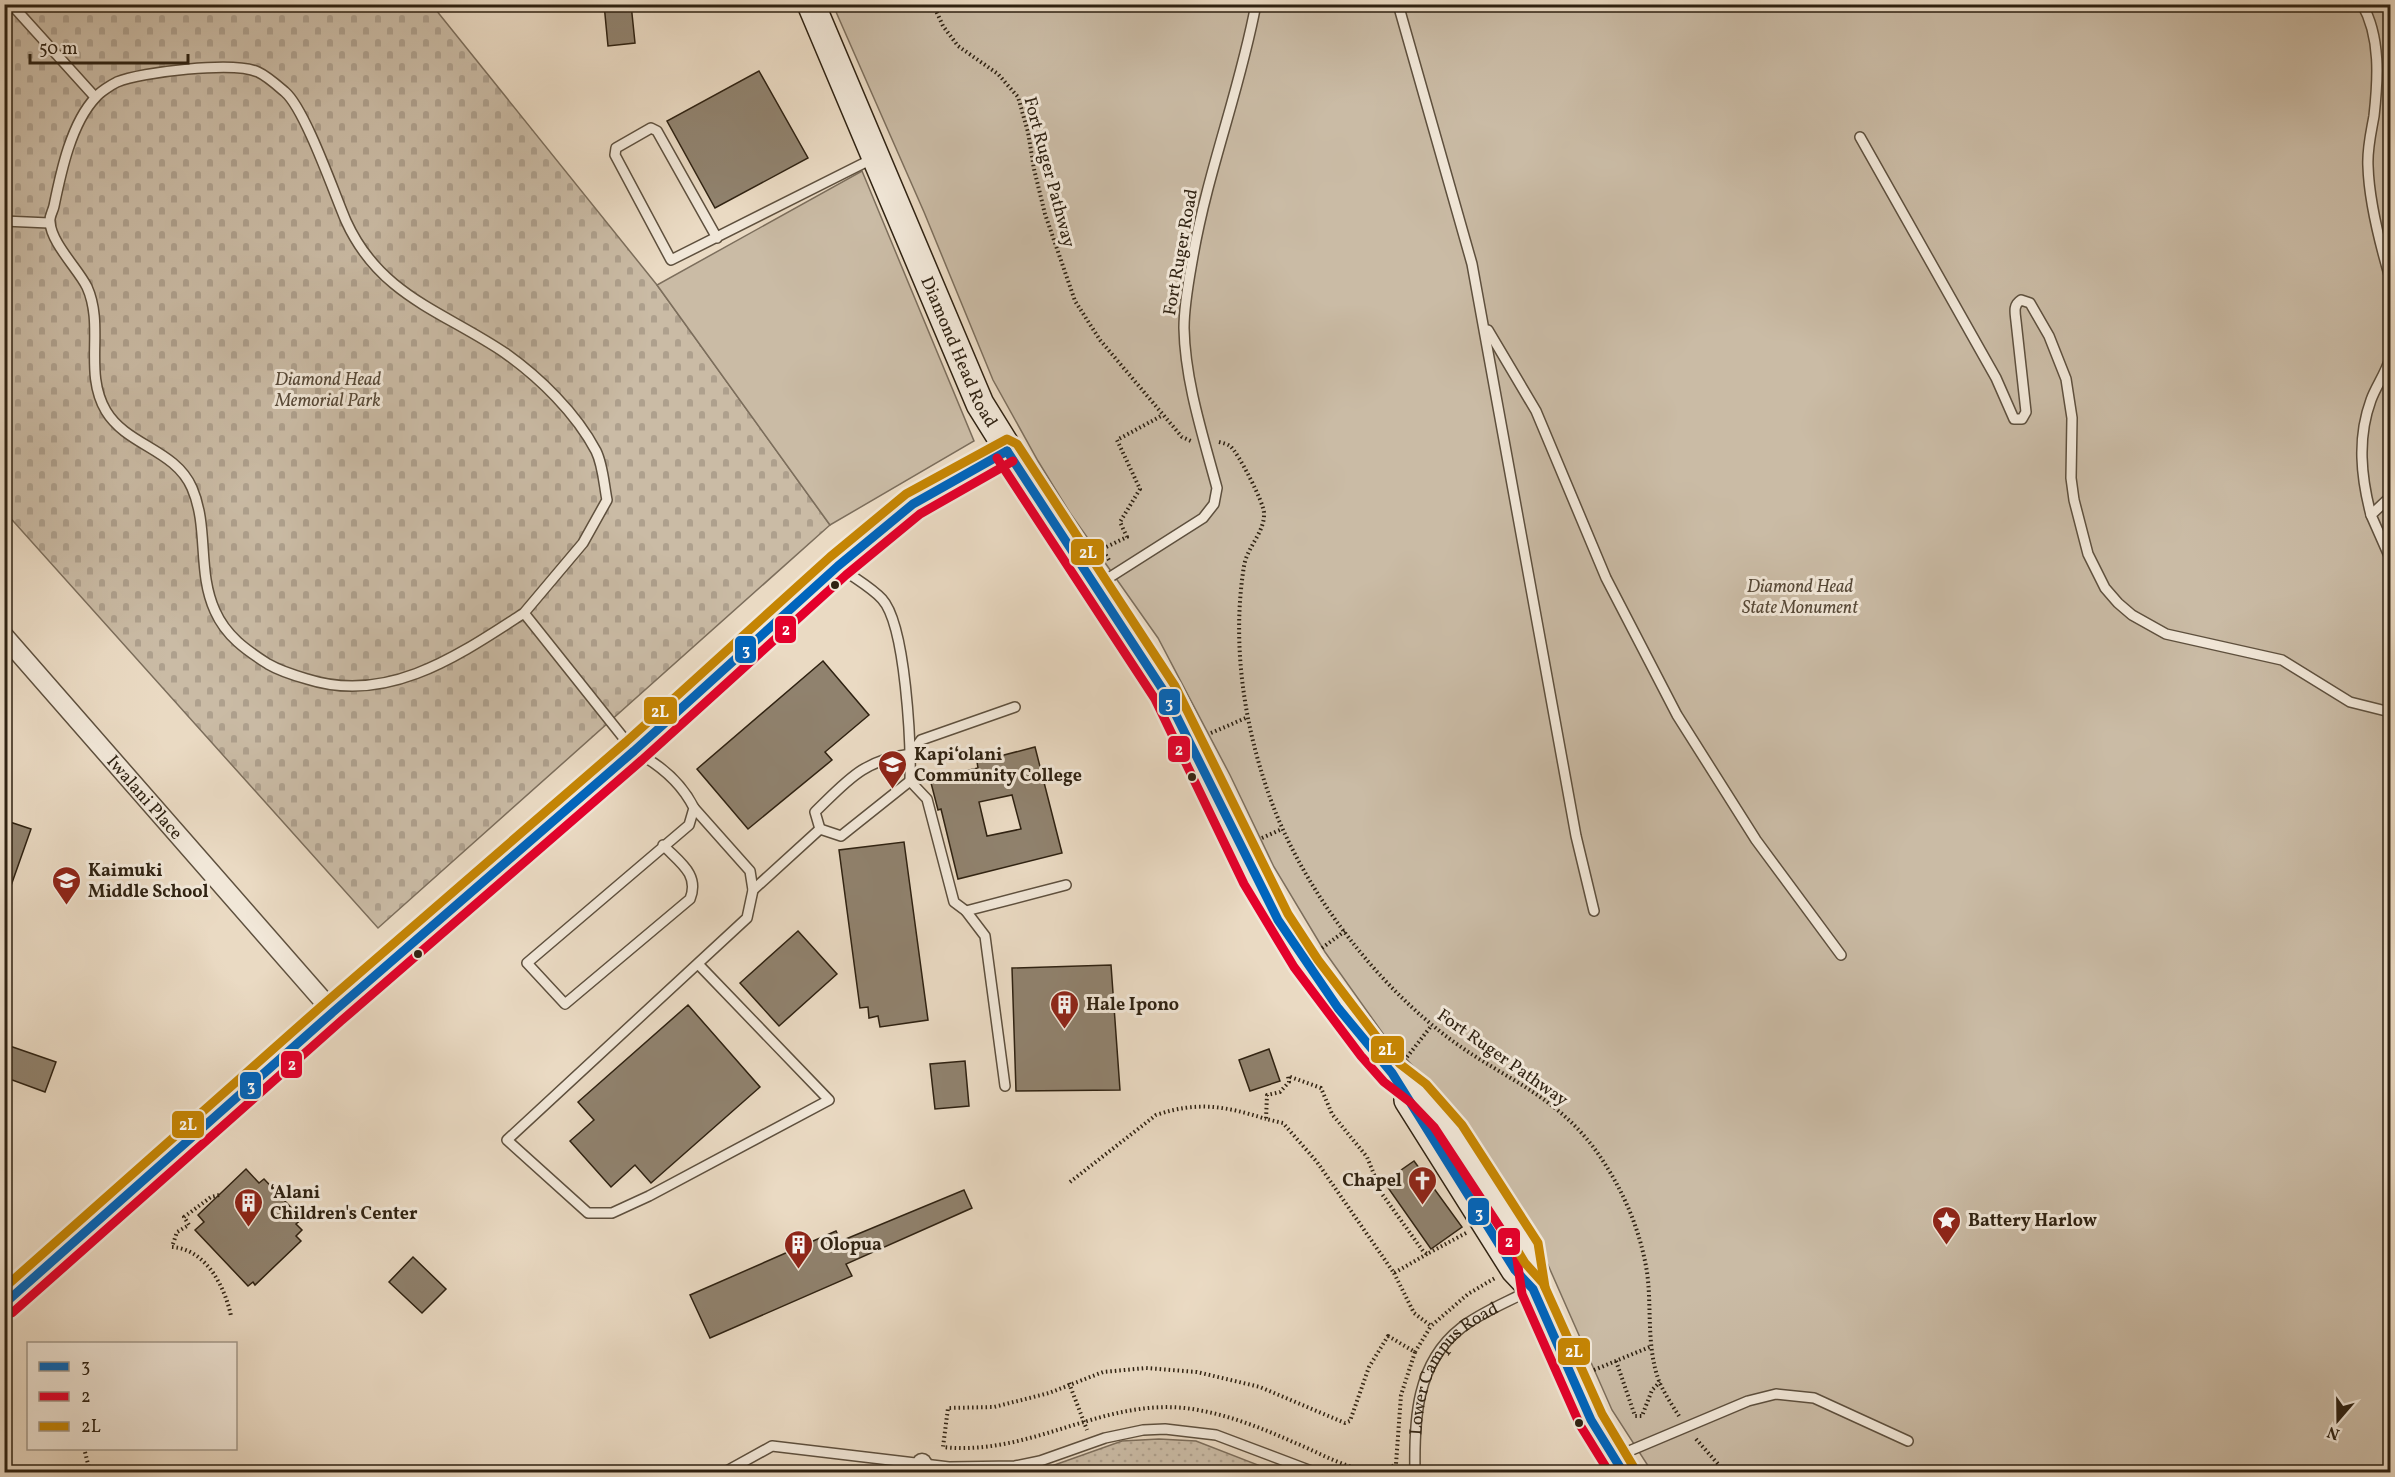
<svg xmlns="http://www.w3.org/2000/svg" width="2395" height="1477" font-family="Vollkorn,serif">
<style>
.grass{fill:url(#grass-dots);stroke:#7c6e5c;stroke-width:1.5}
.cemetery{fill:url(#cemetery-stones);stroke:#7c6e5c;stroke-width:1.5}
.park{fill:#cabba5;stroke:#7c6e5c;stroke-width:1.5}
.building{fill:#90826e;stroke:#2f2212;stroke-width:1.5;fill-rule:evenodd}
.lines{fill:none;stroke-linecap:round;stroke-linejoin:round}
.lane-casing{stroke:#5e503e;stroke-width:12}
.street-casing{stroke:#5e503e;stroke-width:21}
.secondary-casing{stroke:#2f2212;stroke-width:30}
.path{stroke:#2f2212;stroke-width:4;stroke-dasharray:1.5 3;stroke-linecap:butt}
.lane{stroke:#f1e7d8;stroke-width:9}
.street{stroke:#f1e7d8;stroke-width:18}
.secondary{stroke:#f1e7d8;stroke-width:27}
.bus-1-casing{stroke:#f1e7d8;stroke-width:14}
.bus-2-casing{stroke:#f1e7d8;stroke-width:14}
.bus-3-casing{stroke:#f1e7d8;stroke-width:14}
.bus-1{stroke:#0065bd;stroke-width:9}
.bus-2{stroke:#e4002b;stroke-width:9}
.bus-3{stroke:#c58504;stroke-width:9}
.bus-dot{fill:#2f2212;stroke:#f1e7d8;stroke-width:2}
.labels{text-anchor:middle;stroke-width:6;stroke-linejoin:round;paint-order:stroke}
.street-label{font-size:18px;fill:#2f2212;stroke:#f1e7d8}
.park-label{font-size:18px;font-style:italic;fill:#564837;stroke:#f1e7d8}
.poi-label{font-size:18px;font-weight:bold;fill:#2f2212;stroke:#f1e7d8;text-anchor:start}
.line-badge{stroke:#f1e7d8;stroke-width:2}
.badge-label{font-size:16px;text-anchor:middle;font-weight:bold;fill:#fff}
</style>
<defs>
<pattern id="grass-dots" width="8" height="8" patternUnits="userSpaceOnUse" patternTransform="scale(1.5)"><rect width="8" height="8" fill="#cabba5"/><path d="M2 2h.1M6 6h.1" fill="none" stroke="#aea08d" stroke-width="1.8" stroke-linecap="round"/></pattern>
<pattern id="cemetery-stones" width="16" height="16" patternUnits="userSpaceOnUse" patternTransform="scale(1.5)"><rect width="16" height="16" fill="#cabba5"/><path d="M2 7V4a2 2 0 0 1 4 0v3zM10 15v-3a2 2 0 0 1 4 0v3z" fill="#aea08d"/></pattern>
</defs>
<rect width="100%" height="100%" fill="#eadac3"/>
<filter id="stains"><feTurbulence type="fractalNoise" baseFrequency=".00333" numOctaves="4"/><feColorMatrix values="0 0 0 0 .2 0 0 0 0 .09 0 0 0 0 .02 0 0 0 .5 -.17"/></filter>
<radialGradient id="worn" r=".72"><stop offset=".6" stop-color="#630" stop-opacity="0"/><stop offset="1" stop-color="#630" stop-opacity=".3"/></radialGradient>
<path class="grass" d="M1159,1439L1196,1441L1276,1472H1019L1046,1468L1122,1441Z"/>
<path class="cemetery" d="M4,5H432L657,285L830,525L378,928L5,512Z"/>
<g class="park">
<path d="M833,5H2390V1472H1652L1612,1410L1537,1240L1509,1191L1449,1105L1384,1035L1325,952L1274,867L1230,775L1158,638L1070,513L1038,461L993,380L924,212Z"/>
<path d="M862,171L974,441L830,525L657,285Z"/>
</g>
<g class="building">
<path d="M604,4H631L635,43L608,46Z"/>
<path d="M759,71L808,158L715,208L667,121Z"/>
<path d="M823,661L869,715L825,752L832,760L748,829L697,769Z"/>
<path d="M1035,747L1062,853L958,879L941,809L938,810L930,779L978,768L977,762ZM1012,795L1021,829L987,836L979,802Z"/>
<path d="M4,820L31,829L7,897H4Z"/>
<path d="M904,842L928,1020L880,1027L878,1016L869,1018L868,1007L860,1008L839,850Z"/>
<path d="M798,931L837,974L779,1026L740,983Z"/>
<path d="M1111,965L1120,1090L1016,1091L1012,968Z"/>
<path d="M688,1005L760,1087L651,1183L635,1165L611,1187L570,1141L594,1120L578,1102Z"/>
<path d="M4,1044L56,1062L45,1092L4,1077Z"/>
<path d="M1269,1049L1280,1081L1250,1091L1239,1060Z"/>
<path d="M965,1061L969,1106L935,1109L930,1064Z"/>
<path d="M1414,1161L1462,1227L1431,1249L1384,1182Z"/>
<path d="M246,1169L259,1183L264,1179L302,1219L296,1224L302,1230L296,1236L301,1241L255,1285L253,1282L248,1286L195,1230L204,1222L198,1215Z"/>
<path d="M964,1190L972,1208L846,1264L852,1276L710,1338L690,1295L836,1231L841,1241Z"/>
<path d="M413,1257L446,1289L422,1313L389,1282Z"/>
</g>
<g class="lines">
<defs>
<g id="lane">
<path d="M11,4L95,97"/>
<path d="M1398,4L1472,264L1576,836L1594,911"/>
<path d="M2362,4C2381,37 2378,80 2374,116C2371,133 2367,149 2368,166C2369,202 2380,244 2390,278"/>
<path d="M1860,137L1996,378L2014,419H2022L2026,412L2016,321C2015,312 2013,305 2021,300L2030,303L2049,336L2066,379L2072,418L2071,478L2074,500L2088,554L2105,588L2118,603L2132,615L2166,634L2282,660L2350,702L2390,712"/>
<path d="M4,221L49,223"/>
<path d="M717,238L657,131L651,128L616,148L615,155L671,260L874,158"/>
<path d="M1488,330L1536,411L1606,578L1677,715L1756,840L1841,955"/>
<path d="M2390,497L2371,515L2390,558"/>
<path d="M2371,515C2361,477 2357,438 2371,400C2376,386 2386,373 2390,358"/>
<path d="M841,568C854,578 871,587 882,599C906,625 911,745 910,781"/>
<path d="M1096,586L1203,518L1214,504L1217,488C1203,436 1185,381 1184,328C1184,304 1189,279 1193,256C1208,170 1240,90 1256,4"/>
<path d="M524,613L583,543L607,500C604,485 603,465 596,451C576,413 540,378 505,353C443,311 380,296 346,221C334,193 305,109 285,92C278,86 267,76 258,72C234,61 141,72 117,82C111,85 100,92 96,97C71,123 61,172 54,206C53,211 49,217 50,222C51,243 79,270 87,287C105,327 83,372 106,411C127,446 175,449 192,488C209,527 197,572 215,611C226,636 246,650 268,664C280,671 293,675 307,679C388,705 459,655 524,613L634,751C659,764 681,782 694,808L689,825L527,963L565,1004L690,899C700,874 679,862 663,845"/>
<path d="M694,808L750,871L753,890L747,918L507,1140L588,1213H612L649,1196L829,1100L699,965"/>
<path d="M820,829L815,812C848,780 863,760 911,754L921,740L1015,707"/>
<path d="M753,890L820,829L841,836L910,781L927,799L954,902L966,911L1066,885"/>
<path d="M966,911L985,936L1005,1086"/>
<path d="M1615,1457L1748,1401L1776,1394L1814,1398L1908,1441"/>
<path d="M725,1472L772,1446L949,1467L1015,1466L1040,1461L1105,1438L1143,1430L1165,1429L1216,1435L1314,1472"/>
<path id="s1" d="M1415,1472C1414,1420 1416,1363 1461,1328C1481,1312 1508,1302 1530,1290"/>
</g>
<g id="street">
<path id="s2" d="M4,636L333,1012"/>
<path d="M922,1463V1472"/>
</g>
<g id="secondary">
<path id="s3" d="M811,4L980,404L1094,587L1165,693L1278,920L1308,967L1370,1048L1392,1073L1418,1093L1452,1132L1527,1248L1533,1289"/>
<path d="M1408,1100L1515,1270L1533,1289L1591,1420L1623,1472"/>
<path d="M4,1304L333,1012L634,751L838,566L913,504L1007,451"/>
</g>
</defs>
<use href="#lane" class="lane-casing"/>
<use href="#street" class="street-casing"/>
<use href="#secondary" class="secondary-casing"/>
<g class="path">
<path d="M933,4L943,26L958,46L998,74L1018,97L1028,132L1034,169L1045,214L1075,301L1100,340L1182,437L1191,441"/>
<path d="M1219,442C1223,443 1227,444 1230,446C1238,452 1264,503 1264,513C1265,532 1247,547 1244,566C1232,640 1243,719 1267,789C1298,883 1374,984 1454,1042C1508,1081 1558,1096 1599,1155C1623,1190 1640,1229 1647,1272C1652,1308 1646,1346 1659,1381C1664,1393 1672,1405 1679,1416"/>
<path d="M1109,560L1102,549L1127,537L1120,522L1140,489L1117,440L1163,415"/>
<path d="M1211,733L1248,717"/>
<path d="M1262,838L1282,829"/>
<path d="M1322,948L1345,931"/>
<path d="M1407,1057L1432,1025"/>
<path d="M1070,1182L1156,1115C1198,1101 1225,1106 1266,1119"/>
<path d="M219,1195L211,1197L184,1217L189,1225L177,1232L172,1247C206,1249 225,1287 231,1316"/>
<path d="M1427,1254L1394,1273L1317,1162L1283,1123L1266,1119L1267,1095L1280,1092L1289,1082L1288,1076L1321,1088L1332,1114L1367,1157L1382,1194L1423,1251L1427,1254L1466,1233"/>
<path d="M1394,1273L1414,1313L1431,1326L1468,1294L1495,1278"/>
<path d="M1388,1336L1415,1352L1401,1395L1396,1464C1387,1470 1377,1472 1366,1470C1340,1466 1316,1451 1293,1442C1262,1428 1231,1416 1198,1410C1108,1393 1034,1457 943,1447L948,1408L994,1407L1049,1393L1103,1372L1146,1368L1197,1372L1260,1387L1345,1423L1350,1421L1369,1367Z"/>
<path d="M1415,1352L1431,1326"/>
<path d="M1616,1361L1635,1416H1642L1652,1390L1660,1382"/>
<path d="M1594,1370L1652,1346"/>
<path d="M1069,1383L1087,1430"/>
<path d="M1696,1439L1725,1472"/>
<path d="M85,1452L90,1472"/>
<path d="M773,1472L813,1467"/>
</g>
<use href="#lane" class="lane"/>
<use href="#street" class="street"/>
<use href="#secondary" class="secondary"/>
<defs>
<g id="bus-1">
<path d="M1007,451L1165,693L1278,920L1338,1008L1392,1073L1515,1270L1533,1289L1591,1420L1623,1472"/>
<path d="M4,1304L333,1012L634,751L838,566L913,504L1007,451"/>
</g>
<g id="bus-2">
<path d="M997,458L1155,699L1244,884L1294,967L1361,1056L1384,1082L1410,1102L1434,1127L1516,1252L1522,1294L1580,1425L1609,1472"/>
<path d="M12,1313L341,1021L642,760L846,575L920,514L1013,461"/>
</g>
<g id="bus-3">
<path d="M1511,1240L1525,1263L1543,1283L1602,1414L1633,1466"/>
<path d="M4,1288L325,1003L626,742L830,557L906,494L1007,439L1017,444L1175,686L1288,914L1318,960L1379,1040L1400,1064L1426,1084L1462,1125L1538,1243L1545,1287"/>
</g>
</defs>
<use href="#bus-1" class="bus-1-casing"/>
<use href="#bus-2" class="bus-2-casing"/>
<use href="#bus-3" class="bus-3-casing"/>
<use href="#bus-1" class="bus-1"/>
<use href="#bus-2" class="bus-2"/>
<use href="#bus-3" class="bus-3"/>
</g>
<defs>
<symbol id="university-pin" viewBox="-11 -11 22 30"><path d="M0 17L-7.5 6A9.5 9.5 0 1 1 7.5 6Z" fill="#8f2418" stroke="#f1e7d8"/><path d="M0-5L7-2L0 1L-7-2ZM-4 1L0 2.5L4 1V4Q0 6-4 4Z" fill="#fff"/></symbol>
<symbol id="school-pin" viewBox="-11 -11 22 30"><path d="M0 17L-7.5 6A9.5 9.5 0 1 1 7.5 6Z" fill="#8f2418" stroke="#f1e7d8"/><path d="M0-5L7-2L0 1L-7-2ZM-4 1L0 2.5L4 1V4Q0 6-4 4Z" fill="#fff"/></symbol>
<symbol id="building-pin" viewBox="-11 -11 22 30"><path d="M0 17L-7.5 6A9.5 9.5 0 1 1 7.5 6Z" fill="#8f2418" stroke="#f1e7d8"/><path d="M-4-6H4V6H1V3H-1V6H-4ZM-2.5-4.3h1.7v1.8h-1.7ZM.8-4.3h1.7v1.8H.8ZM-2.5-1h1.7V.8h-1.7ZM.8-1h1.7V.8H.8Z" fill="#fff"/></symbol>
<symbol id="church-pin" viewBox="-11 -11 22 30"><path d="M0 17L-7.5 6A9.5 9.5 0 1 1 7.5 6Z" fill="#8f2418" stroke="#f1e7d8"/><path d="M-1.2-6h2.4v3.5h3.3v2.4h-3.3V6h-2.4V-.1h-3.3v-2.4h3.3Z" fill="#fff"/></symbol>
<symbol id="sight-pin" viewBox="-11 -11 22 30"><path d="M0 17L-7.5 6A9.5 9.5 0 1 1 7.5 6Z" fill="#8f2418" stroke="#f1e7d8"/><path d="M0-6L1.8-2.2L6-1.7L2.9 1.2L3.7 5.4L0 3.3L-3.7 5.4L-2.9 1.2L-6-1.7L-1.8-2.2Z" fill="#fff"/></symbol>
</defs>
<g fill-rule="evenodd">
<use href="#university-pin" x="876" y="748" width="33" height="45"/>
<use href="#school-pin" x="50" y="864" width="33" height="45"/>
<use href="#building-pin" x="1048" y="988" width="33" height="45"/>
<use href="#church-pin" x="1406" y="1164" width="33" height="45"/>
<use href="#building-pin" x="232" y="1186" width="33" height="45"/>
<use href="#sight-pin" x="1930" y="1204" width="33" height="45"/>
<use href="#building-pin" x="782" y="1228" width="33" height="45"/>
</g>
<g class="bus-dot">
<circle cx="835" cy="585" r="5"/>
<circle cx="1192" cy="777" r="5"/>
<circle cx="418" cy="954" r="5"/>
<circle cx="1579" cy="1423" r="5"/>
</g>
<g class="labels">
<g class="street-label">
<text transform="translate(1050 172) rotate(75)" y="6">Fort Ruger Pathway</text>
<text transform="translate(1180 252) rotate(-80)" y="6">Fort Ruger Road</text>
<text dy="6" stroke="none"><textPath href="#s3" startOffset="378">Diamond Head Road</textPath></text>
<text dy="6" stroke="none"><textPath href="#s2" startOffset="214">Iwalani Place</textPath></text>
<text transform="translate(1503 1057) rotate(35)" y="6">Fort Ruger Pathway</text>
<text dy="6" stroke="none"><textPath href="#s1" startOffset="118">Lower Campus Road</textPath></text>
</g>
<g class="park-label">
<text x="328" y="385">Diamond Head<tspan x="328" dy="21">Memorial Park</tspan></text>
<text x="1800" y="592">Diamond Head<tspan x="1800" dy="21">State Monument</tspan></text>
</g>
<g class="poi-label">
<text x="914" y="760">Kapi‘olani<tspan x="914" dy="21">Community College</tspan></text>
<text x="88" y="876">Kaimuki<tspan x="88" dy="21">Middle School</tspan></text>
<text x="1086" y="1010">Hale Ipono</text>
<text x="1402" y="1186" text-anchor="end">Chapel</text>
<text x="270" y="1198">‘Alani<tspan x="270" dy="21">Children's Center</tspan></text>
<text x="1968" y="1226">Battery Harlow</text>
<text x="820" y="1250">Olopua</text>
</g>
</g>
<g class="line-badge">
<rect x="1070" y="538" width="35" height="28" rx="6" fill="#c58504"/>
<rect x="774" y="615" width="23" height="29" rx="6" fill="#e4002b"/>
<rect x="734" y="635" width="23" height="29" rx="6" fill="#0065bd"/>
<rect x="1158" y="688" width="23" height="28" rx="6" fill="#0065bd"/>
<rect x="643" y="696" width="35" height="29" rx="6" fill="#c58504"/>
<rect x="1167" y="735" width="24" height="28" rx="6" fill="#e4002b"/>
<rect x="1370" y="1035" width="35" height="29" rx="6" fill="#c58504"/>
<rect x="280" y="1050" width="23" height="29" rx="6" fill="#e4002b"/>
<rect x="239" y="1071" width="23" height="29" rx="6" fill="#0065bd"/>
<rect x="171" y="1110" width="34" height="29" rx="6" fill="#c58504"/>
<rect x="1467" y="1197" width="23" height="29" rx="6" fill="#0065bd"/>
<rect x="1497" y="1227" width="24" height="29" rx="6" fill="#e4002b"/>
<rect x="1557" y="1337" width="34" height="29" rx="6" fill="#c58504"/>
</g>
<g class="badge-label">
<text x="1088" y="558">2L</text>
<text x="786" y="635">2</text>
<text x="746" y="655">3</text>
<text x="1169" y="708">3</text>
<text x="660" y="717">2L</text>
<text x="1179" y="755">2</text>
<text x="1387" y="1055">2L</text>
<text x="292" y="1070">2</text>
<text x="251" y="1091">3</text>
<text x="188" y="1130">2L</text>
<text x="1479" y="1218">3</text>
<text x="1509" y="1247">2</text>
<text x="1574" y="1357">2L</text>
</g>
<rect width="2395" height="1477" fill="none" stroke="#eadac3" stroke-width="24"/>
<rect x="6" y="6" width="2383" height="1465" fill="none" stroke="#2f2212" stroke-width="3"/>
<rect x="12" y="12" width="2371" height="1453" fill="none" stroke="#2f2212" stroke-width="1.5"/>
<rect x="27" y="1342" width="210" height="108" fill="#f1e7d8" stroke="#a39889" stroke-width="1.5"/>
<rect x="39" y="1362" width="30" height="9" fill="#0065bd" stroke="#a39889" stroke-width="1.5"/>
<text x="81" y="1372" font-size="18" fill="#2f2212">3</text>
<rect x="39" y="1392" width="30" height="9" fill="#e4002b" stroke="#a39889" stroke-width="1.5"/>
<text x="81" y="1402" font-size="18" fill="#2f2212">2</text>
<rect x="39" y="1422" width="30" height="9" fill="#c58504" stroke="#a39889" stroke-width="1.5"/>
<text x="81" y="1432" font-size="18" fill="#2f2212">2L</text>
<g transform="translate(2338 1420) rotate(200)" stroke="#f1e7d8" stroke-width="4.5" paint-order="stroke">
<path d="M0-4.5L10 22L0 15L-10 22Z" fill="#2f2212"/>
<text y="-9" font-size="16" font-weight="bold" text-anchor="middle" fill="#2f2212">N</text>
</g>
<path d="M30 54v9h158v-9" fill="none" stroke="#2f2212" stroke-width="3"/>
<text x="39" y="54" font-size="18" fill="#2f2212" stroke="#f1e7d8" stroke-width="4.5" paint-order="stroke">50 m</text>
<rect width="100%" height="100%" filter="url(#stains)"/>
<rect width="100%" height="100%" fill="url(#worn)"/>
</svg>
